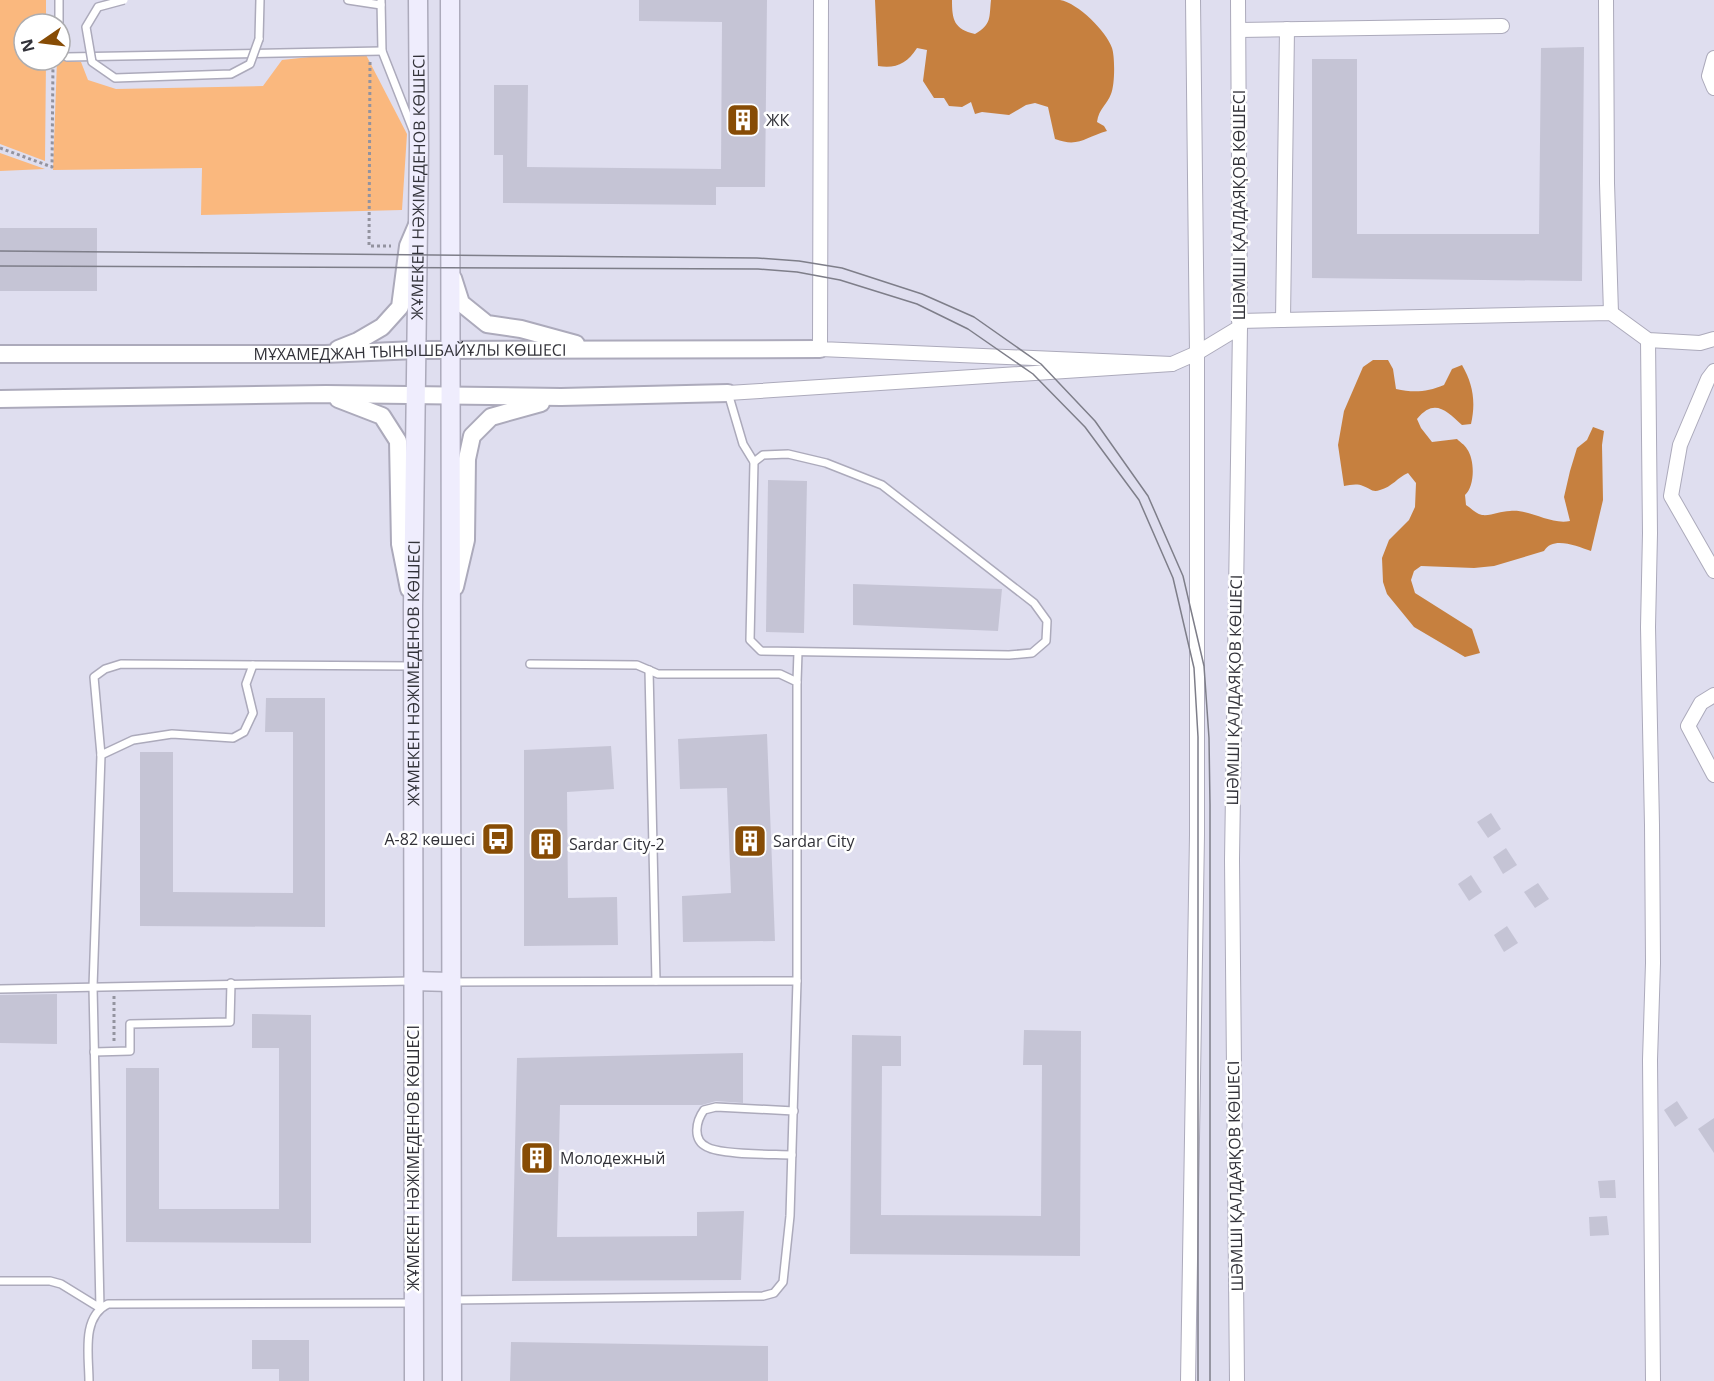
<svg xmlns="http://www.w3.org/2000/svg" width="1714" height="1381" font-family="'Open Sans',sans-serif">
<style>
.green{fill:#fab87e}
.water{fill:#c6803f}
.building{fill:#c5c4d5}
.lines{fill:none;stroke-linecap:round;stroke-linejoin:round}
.service-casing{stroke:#acaabb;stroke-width:10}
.minor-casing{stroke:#acaabb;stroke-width:16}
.tertiary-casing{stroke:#acaabb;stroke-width:20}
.secondary-casing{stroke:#acaabb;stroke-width:21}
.path{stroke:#93939f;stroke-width:3;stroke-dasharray:3 3;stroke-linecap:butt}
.service{stroke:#fff;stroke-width:7}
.minor{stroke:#fff;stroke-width:14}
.tertiary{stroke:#fff;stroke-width:16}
.secondary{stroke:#efedfd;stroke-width:18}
.tram{stroke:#7e7e89;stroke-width:1.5}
.service-bridge-casing{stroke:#acaabb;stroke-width:10;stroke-linecap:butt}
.service-bridge{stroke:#fff;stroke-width:7}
.labels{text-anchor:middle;stroke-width:5;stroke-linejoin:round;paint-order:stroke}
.poi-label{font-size:16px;fill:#323239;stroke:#fff;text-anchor:start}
.street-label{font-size:16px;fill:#323239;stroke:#fff}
</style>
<rect width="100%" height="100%" fill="#dfdeef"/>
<g class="green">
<path d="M0,0H46V24H24V60H46L45,161L0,144Z"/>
<path d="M364,51L407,134L402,210L201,215L202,168L53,170L57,60L81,62L88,80L116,89L263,86L282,60Z"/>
<path d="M0,153L45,169L0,171Z"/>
</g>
<g class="water">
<path d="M875,0H952C952,20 954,29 975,34C992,24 989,18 991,0C1012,0 1039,0 1060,0C1078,3 1106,31 1112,48C1115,57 1115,85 1111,94C1107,105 1099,108 1097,122L1104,126L1107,131C1085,137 1079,148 1055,139L1048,107L1035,103L1026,105L1009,115L982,112L975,114L971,102L962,107L949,106L944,98H934L923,81L927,50L917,48C907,64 895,69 878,66Z"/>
<path d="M1373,360H1388L1393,369L1396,389C1414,393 1427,392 1444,385L1452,369L1462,365C1473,384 1476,402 1471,424L1462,425C1446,410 1434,398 1417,419L1421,428L1432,442L1457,439C1460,442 1465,445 1467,449C1475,460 1475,486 1465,495L1466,505C1471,508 1476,514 1482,515C1492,516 1500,511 1510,511C1531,509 1550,525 1570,521L1564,497L1570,471L1577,448L1587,440L1593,427L1604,431L1602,445L1603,500L1591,551C1576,546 1553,536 1544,551L1494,566L1474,568L1421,566L1414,571L1411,580L1415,593L1472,629L1480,653L1465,657L1414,627L1387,594L1383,582L1382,558L1389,540L1409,520L1415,507L1416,483L1408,473C1398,477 1392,487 1380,490C1372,493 1370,488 1363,486C1357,483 1350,485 1344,486L1338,445L1344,411L1363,367Z"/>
</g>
<g class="building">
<path d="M639,0H767L765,187H716V205L503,203V155H494V85H528L527,167L721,169L722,22L639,21Z"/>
<path d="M1584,47L1582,281L1312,278V59H1357V234H1539L1541,48Z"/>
<rect x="0" y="228" width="97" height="63"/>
<path d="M768,480L807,481L804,633L766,632Z"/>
<path d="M853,584L1002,589L998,631L853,625Z"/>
<path d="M266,698H325V927L140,926V752H173V892L293,893V732H265Z"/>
<path d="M767,734L775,941L683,942L682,896L731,893L727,788L680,789L678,739Z"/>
<path d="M611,746L614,789L567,792L568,898L617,897L618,945L524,946V750Z"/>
<path d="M1491,813L1501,829L1488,838L1477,822Z"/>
<path d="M1506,848L1517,865L1503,874L1493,857Z"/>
<path d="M1471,875L1482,892L1469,901L1458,884Z"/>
<path d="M1538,883L1549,899L1535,908L1524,892Z"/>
<path d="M1507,926L1518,943L1504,952L1494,935Z"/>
<path d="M57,994V1044L0,1043V995Z"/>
<path d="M252,1014L311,1015V1243L126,1242V1068H159V1209H279V1048H252Z"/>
<path d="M1024,1030L1081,1031L1080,1256L850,1254L852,1035L901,1036V1066H882L881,1215L1041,1216L1042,1065H1023Z"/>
<path d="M743,1053V1103L716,1101L702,1105H560L557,1237L697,1236V1212L744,1211L741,1280L512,1281L517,1058Z"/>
<path d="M1677,1101L1688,1118L1675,1127L1664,1110Z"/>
<path d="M1714,1118V1153L1698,1129Z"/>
<path d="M1615,1180L1616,1198H1600L1598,1181Z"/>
<path d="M1607,1216L1609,1235L1590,1236L1589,1217Z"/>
<path d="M252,1340H309V1381H279V1369H252Z"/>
<path d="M511,1342L768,1346V1381H510Z"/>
</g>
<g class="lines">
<defs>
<g id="service">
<path d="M59,0V24"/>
<path d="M348,0L381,5"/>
<path d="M381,0L382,51L413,130"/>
<path d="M259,39L260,0"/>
<path d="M60,49L62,54L67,57L382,51"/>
<path d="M728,393L743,444L754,462"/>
<path d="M788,454L826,463L882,485L1034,603L1047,621L1046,641L1032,653L1009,655L761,651L750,640L754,462L763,455Z"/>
<path d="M649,670L656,981"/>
<path d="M797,682L798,652"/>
<path d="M101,755L133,740L172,734L233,738L244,732L253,713L246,684L253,665"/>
<path d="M451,982L797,981"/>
<path d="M0,989L411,981"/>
<path d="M94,1052L130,1051V1024L230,1022L231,983"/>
<path d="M792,1155C773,1154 721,1155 707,1147C692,1140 696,1121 704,1110L716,1107L794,1111"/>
<path d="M0,1281H50L61,1284L100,1308L93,987L101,755L94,677L105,669L121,664L412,666"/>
<path d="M452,1300L763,1296L774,1293L783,1282L790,1216L797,981V682L780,674H658L637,665L530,664"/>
<path d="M89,1381C89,1356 81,1317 108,1304L414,1303"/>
</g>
<g id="minor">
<path d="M1606,0L1607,183L1611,313"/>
<path d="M1239,30L1502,26"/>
<path d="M1714,58L1709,76L1714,88"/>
<path d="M1283,320L1287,29"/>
<path d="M1239,321L1611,313L1648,340L1700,343L1714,339"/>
<path d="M1648,340L1650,533L1648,627L1652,825L1653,963L1650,1060L1653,1381"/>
<path d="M1172,364L1197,353L1240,327"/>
<path d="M1714,371L1708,379L1680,445L1671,496L1714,571"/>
<path d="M728,393L1172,364L820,349L821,0"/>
<path d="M1714,695L1701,703L1688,726L1714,775"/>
<path d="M1188,1381L1197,835V353L1193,0"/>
<path d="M1237,1381L1232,860L1240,327L1238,0"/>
</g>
<g id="tertiary">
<path d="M453,278L461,303L487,324L521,329L576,344"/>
<path d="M338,349L358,341L382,327L400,307L408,246L417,225"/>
<path id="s1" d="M0,354H325L416,350L820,349"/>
<path d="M0,399L326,394L561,397L728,393"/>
<path d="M338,399L382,416L398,441L400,544L409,589"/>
<path d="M455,587L466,540L467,459L472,436L491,417L541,403"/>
</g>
<g id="secondary">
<path d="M450,0L452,1381"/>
<path d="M413,981L451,982"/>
<path id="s2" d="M414,1381L413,607L419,146L418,0"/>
</g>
</defs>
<use href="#service" class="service-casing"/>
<use href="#minor" class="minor-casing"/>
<use href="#tertiary" class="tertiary-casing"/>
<use href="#secondary" class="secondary-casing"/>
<g class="path">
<path d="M370,62L369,246H391"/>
<path d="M0,148L52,167L53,62"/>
<path d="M114,996V1041"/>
</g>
<use href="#service" class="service"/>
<use href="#minor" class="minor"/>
<use href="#tertiary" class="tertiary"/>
<use href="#secondary" class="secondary"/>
<g class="tram">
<path d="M0,251L757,258L799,261L842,268L922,294L974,317L1041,364L1095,421L1148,496L1183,576L1204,666L1209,738L1210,805V1381"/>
<path d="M0,266L758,269L797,272L840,280L917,304L968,329L1033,374L1085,427L1139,500L1173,578L1194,668L1198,737V1381"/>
</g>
<defs>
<path id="service-bridge" d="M124,0L98,7L86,27L92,62L115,78L231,74L250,64L259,39"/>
</defs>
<use href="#service-bridge" class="service-bridge-casing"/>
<use href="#service-bridge" class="service-bridge"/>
</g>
<defs>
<symbol id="building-square" viewBox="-11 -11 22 22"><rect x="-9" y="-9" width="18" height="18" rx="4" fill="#874c05" stroke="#fff"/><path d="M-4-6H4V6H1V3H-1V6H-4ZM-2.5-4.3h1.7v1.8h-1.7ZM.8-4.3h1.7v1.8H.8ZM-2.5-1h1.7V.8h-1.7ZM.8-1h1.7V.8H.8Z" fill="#fff"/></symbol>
<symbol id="bus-square" viewBox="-11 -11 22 22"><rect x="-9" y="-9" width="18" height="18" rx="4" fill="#874c05" stroke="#fff"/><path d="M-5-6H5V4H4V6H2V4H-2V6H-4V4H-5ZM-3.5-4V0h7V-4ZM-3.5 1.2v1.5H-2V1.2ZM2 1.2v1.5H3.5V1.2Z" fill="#fff"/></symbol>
</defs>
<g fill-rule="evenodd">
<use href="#building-square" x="724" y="101" width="38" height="38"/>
<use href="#bus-square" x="479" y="820" width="38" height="38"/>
<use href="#building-square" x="731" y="822" width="38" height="38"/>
<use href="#building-square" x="527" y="825" width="38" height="38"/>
<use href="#building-square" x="518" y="1139" width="38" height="38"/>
</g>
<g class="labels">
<g class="poi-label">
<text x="766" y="126">ЖК</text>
<text x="475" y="845" text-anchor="end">A-82 көшесі</text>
<text x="773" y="847">Sardar City</text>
<text x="569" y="850">Sardar City-2</text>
<text x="560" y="1164">Молодежный</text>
</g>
<g class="street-label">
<text dy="6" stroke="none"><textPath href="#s2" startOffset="1194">ЖҰМЕКЕН НӘЖІМЕДЕНОВ КӨШЕСІ</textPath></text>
<text transform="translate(1239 205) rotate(-90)" y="6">ШӘМШІ ҚАЛДАЯҚОВ КӨШЕСІ</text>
<text dy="6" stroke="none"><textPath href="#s1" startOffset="410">МҰХАМЕДЖАН ТЫНЫШБАЙҰЛЫ КӨШЕСІ</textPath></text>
<text dy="6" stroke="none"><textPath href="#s2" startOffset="708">ЖҰМЕКЕН НӘЖІМЕДЕНОВ КӨШЕСІ</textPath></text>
<text transform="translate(1234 690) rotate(-89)" y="6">ШӘМШІ ҚАЛДАЯҚОВ КӨШЕСІ</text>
<text transform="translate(413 1158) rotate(-90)" y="6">ЖҰМЕКЕН НӘЖІМЕДЕНОВ КӨШЕСІ</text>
<text transform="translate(1235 1176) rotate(-91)" y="6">ШӘМШІ ҚАЛДАЯҚОВ КӨШЕСІ</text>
</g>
</g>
<g transform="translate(42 42) rotate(256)"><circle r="28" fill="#ffffff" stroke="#adadb0" stroke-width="1.5"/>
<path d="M0-4.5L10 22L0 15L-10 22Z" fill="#874c05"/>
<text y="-9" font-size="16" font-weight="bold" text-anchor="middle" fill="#323239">N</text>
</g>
</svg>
